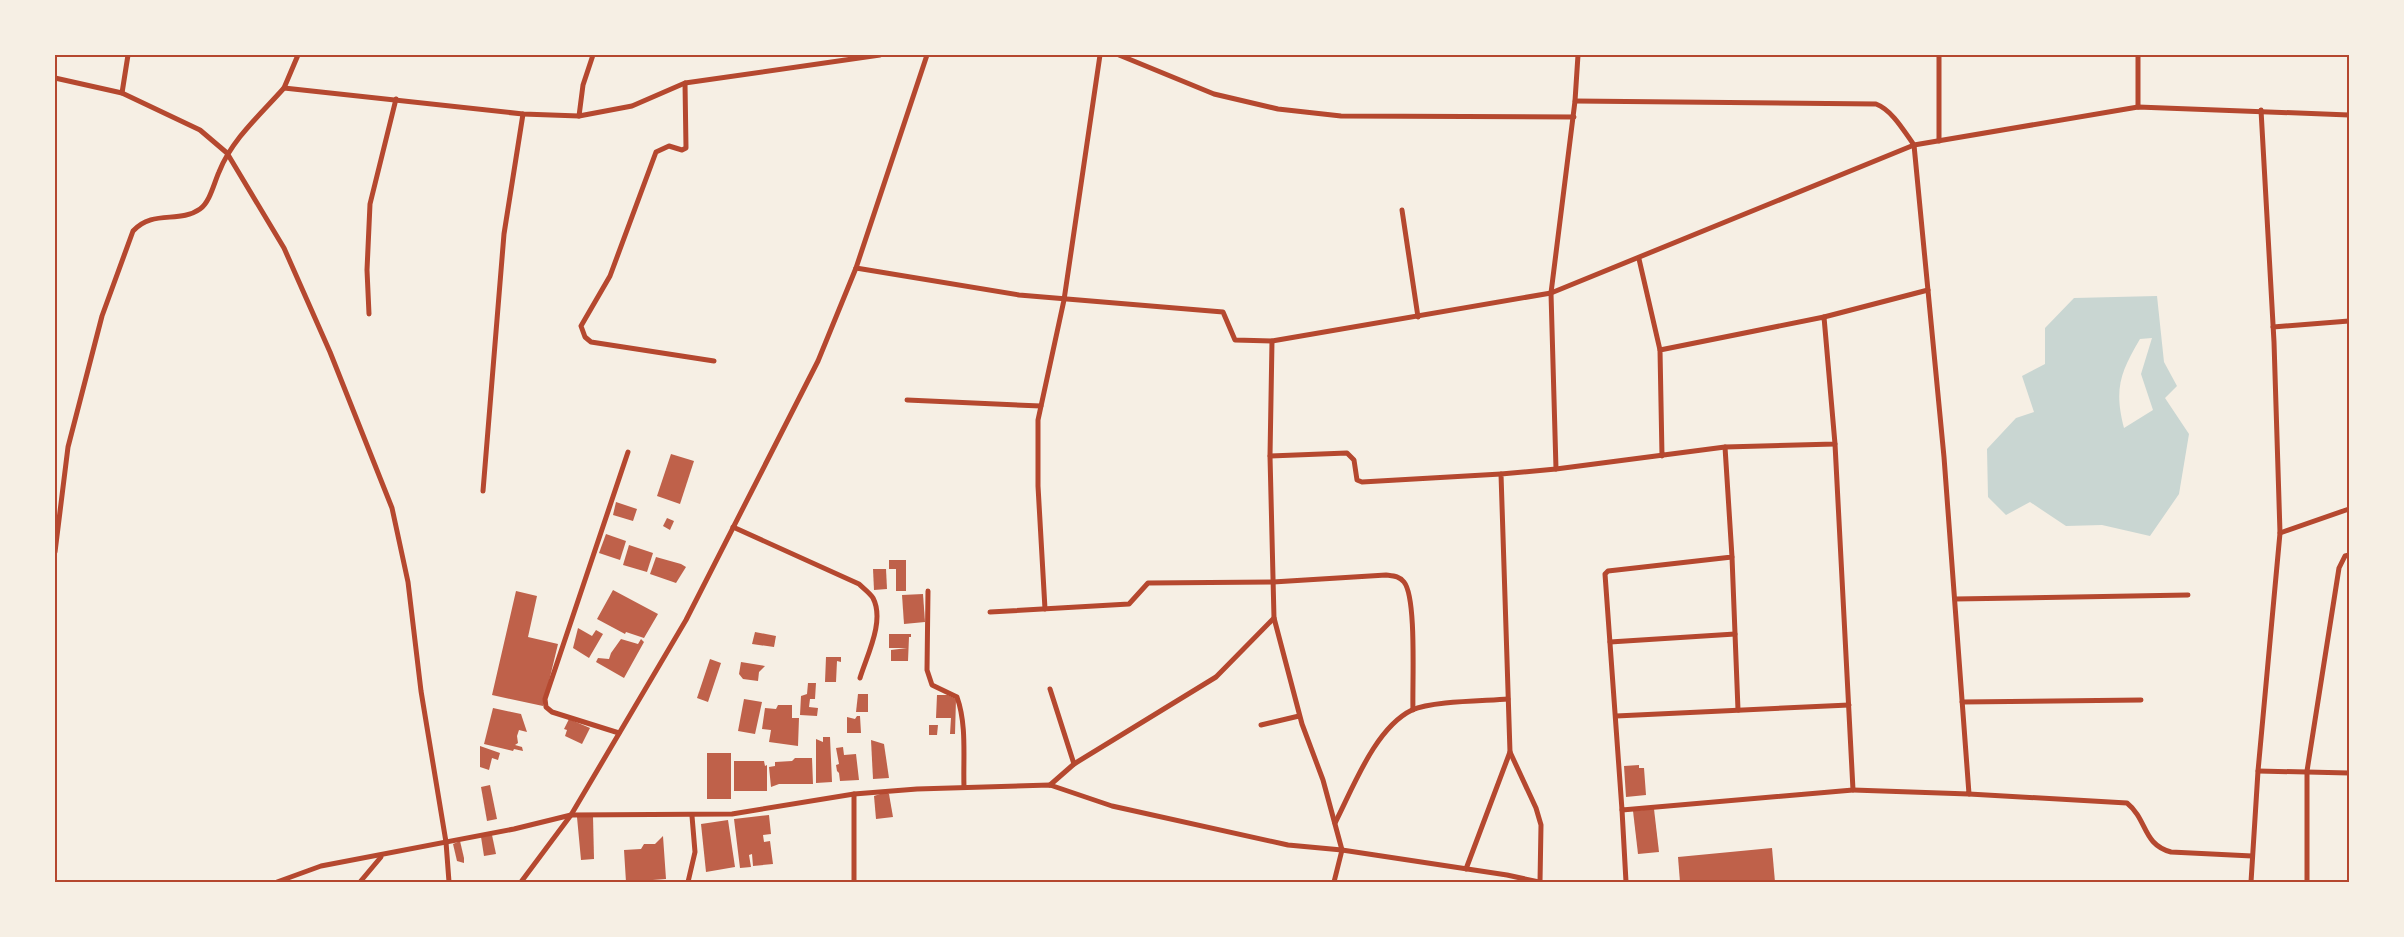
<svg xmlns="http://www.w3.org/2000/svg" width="2404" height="937" font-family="Roboto,sans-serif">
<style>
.water{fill:#c9d6d2;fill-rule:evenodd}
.building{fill:#bf614a}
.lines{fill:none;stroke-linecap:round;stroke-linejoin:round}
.minor{stroke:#b5482f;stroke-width:5}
.neatline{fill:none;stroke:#b5482f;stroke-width:2}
</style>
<rect width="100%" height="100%" fill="#f6efe4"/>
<path class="water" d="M2157,296L2164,362L2177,386L2165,398L2189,434L2179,494L2150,536L2102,525L2066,526L2030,502L2006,515L1988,497L1987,449L2016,418L2034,412L2022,376L2045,364V328L2074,298ZM2152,338L2141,374L2153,410L2124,428C2114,389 2120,373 2140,339Z"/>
<g class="building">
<path d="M671,454L694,461L680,504L657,496Z"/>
<path d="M616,502L637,509L633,521L613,515Z"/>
<path d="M667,518L674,521L670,530L663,526Z"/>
<path d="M606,534L626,541L620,560L599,553Z"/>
<path d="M629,545L653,553L647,572L623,565Z"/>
<path d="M656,557L681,564L686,567L676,583L650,574Z"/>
<path d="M889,560H906V591H896V569H889Z"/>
<path d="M873,569H886L887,589L874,590Z"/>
<path d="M613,590L658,614L644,638L626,632L625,634L597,619Z"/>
<path d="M516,591L537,596L528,637L558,644L543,706L492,695Z"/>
<path d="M923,594L925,622L904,624L902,595Z"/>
<path d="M578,628L592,636L596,630L603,634L589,658L573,648Z"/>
<path d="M755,632L776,636L774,647L752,644Z"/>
<path d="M889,634H911V637H909L908,661H891V650L907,648H889Z"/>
<path d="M621,639L638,644L641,639L644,642L624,678L596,662L598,658L609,659L611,653Z"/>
<path d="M826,657H841V662L837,661L836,682H825Z"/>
<path d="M710,659L721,663L708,702L697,698Z"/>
<path d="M741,662L765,666L759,672L758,681L743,679L739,674Z"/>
<path d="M808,683H816L815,699H810L809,707L818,708L817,716L800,715L801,696L807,694Z"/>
<path d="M858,694H868V712H856Z"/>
<path d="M937,695H948L956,699L955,734H950L951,718H936Z"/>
<path d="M744,699L762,702L755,734L738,731Z"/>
<path d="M778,705H792V718H799L798,746L769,742L771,730L762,729L765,708L776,709Z"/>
<path d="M493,708L521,714L527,732L519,730L517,736L518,743L515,745L522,747L523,751L514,749L513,751L484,744Z"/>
<path d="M857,716H860L861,733H847V717L855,719Z"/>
<path d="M569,719L590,728L582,744L565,736L567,730L564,729Z"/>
<path d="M929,725H938L937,735H929Z"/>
<path d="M823,737H830L832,782L816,783V739L823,742Z"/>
<path d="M871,740L884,744L889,778L873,779Z"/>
<path d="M480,746L500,753L498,760L492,758L489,770L480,767Z"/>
<path d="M843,747L844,755L856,754L859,780L840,781L839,773L837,771L836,765L839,764L836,748Z"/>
<rect x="707" y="753" width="24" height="46"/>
<path d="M795,758H812L813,784H779L771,787L769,767L775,766V762L792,761Z"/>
<path d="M734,761H764L765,766L767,765V791H734Z"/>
<path d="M1639,765V768H1644L1646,795L1626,797L1624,766Z"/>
<path d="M490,785L497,819L487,821L481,787Z"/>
<path d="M886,792L889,794L893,817L876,819L874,796Z"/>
<path d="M1654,809L1659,852L1638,854L1633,811Z"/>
<path d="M769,815L771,834L763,835L764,842L770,841L773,864L753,866L752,854L749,855L751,867L740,868L734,819Z"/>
<path d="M593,816L594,859L581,860L577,817Z"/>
<path d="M728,820L735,867L706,872L701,824Z"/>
<path d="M492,835L496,854L484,856L481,837Z"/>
<path d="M663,836L666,879L626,882L624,850L641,849L644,844H655Z"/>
<path d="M460,841L464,858V863L457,861L453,844Z"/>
<path d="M1772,848L1775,882H1680L1678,857Z"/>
</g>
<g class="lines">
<g class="minor">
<path d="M1119,55L1214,94L1278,109L1341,116L1574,117"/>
<path d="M1939,55V141"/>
<path d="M55,78L122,93L200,130L227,153L284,248L330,352L392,508L408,582L421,691L446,842L449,882"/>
<path d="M685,83L686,148L682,150L669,146L656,152L610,276L581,326L585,337L591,342L714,361"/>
<path d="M284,88L298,55"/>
<path d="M122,93L128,55"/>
<path d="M1575,101L1876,104C1892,110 1904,131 1914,145L1944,457L1969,794L1853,790"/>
<path d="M2138,107V55"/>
<path d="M579,116L583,85L593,55"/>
<path d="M1402,210L1418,317"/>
<path d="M1639,259L1660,350"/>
<path d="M856,268L1019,295L1223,312L1235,340L1272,341L1551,293L1914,145L2138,107L2349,115"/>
<path d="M369,314L367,270L370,204L396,99"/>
<path d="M1824,317L1928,290"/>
<path d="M2273,327L2349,321"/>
<path d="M1272,341L1270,456L1274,618L1302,724L1323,780L1342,850L1334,882"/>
<path d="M907,400L1041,406"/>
<path d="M1725,447L1732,557L1608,571L1605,574L1622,810L1853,790L1835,444"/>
<path d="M1270,456L1347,453L1354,460L1357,480L1362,482L1501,474"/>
<path d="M1556,469L1725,447L1835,444L1824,317L1660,350L1662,456"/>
<path d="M483,491L504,234L523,114"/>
<path d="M733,527L859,584C863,588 870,593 873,598C885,621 867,655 860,678"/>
<path d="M2280,533L2349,509"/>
<path d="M55,552L68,447L102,316L133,231C153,209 179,224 200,209C210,202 214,183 219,172C232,139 261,114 284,88L523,114L579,116L632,106L685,83L880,55"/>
<path d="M1732,557L1738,710"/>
<path d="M928,591L927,670L932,685L957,697C967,725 963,758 964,787"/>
<path d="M1955,599L2188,595"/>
<path d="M1045,609L1038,486V420L1064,300L1100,55"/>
<path d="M990,612L1129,604L1148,583L1273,582L1386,575C1394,576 1399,576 1404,582C1417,598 1412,686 1413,710"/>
<path d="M1610,642L1735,634"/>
<path d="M1050,689L1074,764"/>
<path d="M1962,702L2141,700"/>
<path d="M1616,716L1849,705"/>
<path d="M1261,725L1299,716"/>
<path d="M619,733L552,712L546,707L545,699L628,452"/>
<path d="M2258,771L2349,773"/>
<path d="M1050,785L1074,764L1216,677L1274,618"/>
<path d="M1969,794L2127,803C2148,820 2142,844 2171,852L2252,856"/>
<path d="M1622,810L1626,882"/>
<path d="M1335,823C1353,788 1375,728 1412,710C1432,701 1484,701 1508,699"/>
<path d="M1466,869L1510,752"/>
<path d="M277,882L321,866L514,829L571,815L732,814L854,794L917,789L1050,785L1112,806L1288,845L1342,850L1507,875L1539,882"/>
<path d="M360,882L381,857"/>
<path d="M521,882L571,815L686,620L818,361L856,268L927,55"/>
<path d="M688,882L695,852L692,816"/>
<path d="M854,882V794"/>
<path d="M1540,882L1541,825L1536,808L1510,752L1501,474L1556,469L1551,293L1575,101L1578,55"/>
<path d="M2251,882L2258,771L2280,533L2274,342L2261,110"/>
<path d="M2307,882V771L2339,568L2345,556L2349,555"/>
</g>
</g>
<rect width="2404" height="937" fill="none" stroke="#f6efe4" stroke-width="112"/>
<rect x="56" y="56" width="2292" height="825" class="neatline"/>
</svg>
